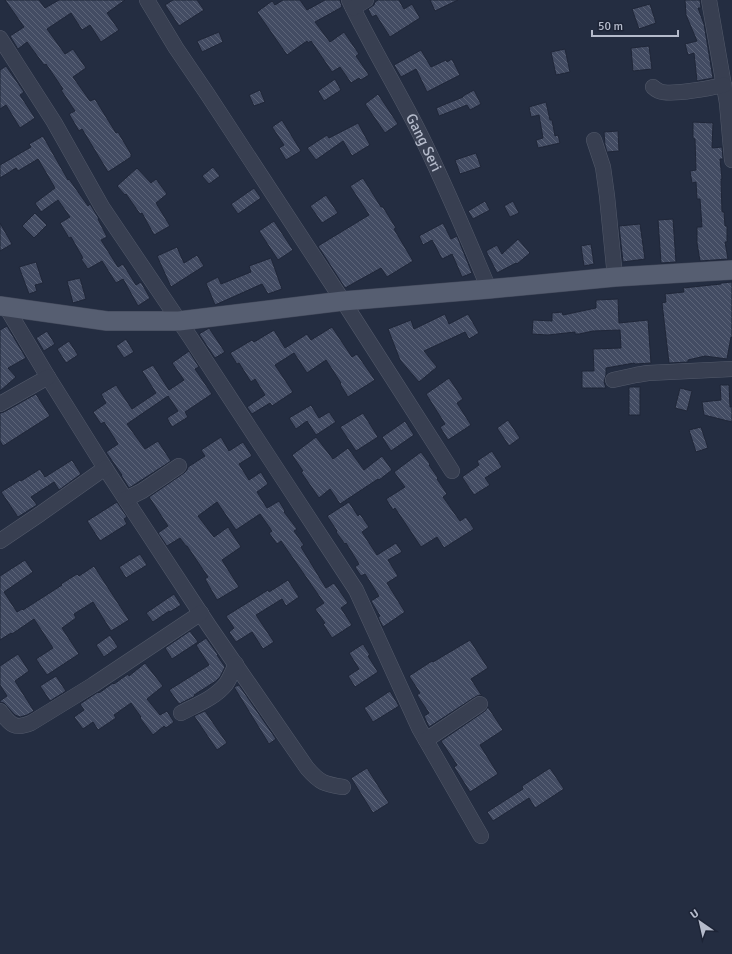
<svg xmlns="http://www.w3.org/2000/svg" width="732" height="954" font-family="Signika,sans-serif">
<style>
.building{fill:url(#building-back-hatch);stroke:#1f2638}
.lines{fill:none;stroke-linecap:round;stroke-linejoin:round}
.minor-casing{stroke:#535a6b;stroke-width:16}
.major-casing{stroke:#42485a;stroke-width:20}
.minor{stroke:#383f51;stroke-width:15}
.major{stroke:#565e71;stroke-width:19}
.labels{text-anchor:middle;stroke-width:3;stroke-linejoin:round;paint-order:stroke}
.street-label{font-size:15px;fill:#b5bbcb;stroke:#1d2436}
</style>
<defs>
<pattern id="building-back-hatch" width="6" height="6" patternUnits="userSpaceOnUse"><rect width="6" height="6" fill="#434c63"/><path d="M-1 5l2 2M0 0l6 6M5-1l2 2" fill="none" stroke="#5c6478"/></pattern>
</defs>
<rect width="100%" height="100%" fill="#242d41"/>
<g class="building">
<path d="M5,0H39L45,8L59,0H125L107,13L119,30L101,42L90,25L82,30L71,13L47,29L65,54L73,49L86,68L73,77L90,101L95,99L116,133L118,132L131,154V157L108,172L82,129L79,131L69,114L75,111L61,90L63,89L46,64L44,65L27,42L18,49L10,36L24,27Z"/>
<path d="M173,0H197L204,10L179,26L165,5Z"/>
<path d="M283,0H300L307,10L325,0H340L342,7L315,22L330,42L344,32L359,54L356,56L369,75L361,80L359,78L351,83L340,67L332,72L311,41L308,43L307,41L287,55L257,12L272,1L275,5Z"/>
<path d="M378,0H399L404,9L412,4L420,18L390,37L376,15L372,17L368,9L374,5L375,2Z"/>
<path d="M430,0H458L435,11Z"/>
<path d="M685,0H700L701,8H698L704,24L713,78L697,81L694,53L688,55L685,44L697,41L686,15Z"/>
<path d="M650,4L656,23L639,29L632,9Z"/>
<path d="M219,32L223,42L202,52L197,41Z"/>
<path d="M649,46L652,69L633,71L631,48Z"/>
<path d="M565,49L570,72L556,75L551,52Z"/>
<path d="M421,50L431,67L446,60L447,62L452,59L460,75L427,92L416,69L401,77L394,65Z"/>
<path d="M6,66L24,92L20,95L35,118L20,128L6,105L0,109V70Z"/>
<path d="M335,79L341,90L324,101L318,91Z"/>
<path d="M260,90L265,102L254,106L249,95Z"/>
<path d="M474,90L481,104L470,110L467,105L439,116L436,108L463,97V96Z"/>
<path d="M378,94L398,124L385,133L365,104Z"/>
<path d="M546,102L550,120H552L555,136L558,135L560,143L538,148L536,140L543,138L539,115L531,117L529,107Z"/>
<path d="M282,120L301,151L286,160L279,148L284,145L272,127Z"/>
<path d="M693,122L713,123L712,148L722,147L723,159H720L722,179H721L722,212H724L725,226H727V242H725L728,259L700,261L697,243V227H702L700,199H697L696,182L692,183L690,171L696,170L695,139L693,138Z"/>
<path d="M358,123L370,145L352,156L343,141L316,160L307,148L327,135L329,138Z"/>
<path d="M618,131L619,151L607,152L605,145L604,132Z"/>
<path d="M43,136L68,180L69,179L88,206L90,204L99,219H98L107,237L101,240L118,267L123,264L136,285L141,282L150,298L138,306L123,279L116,283L102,261L88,269L81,259L83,258L71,237L69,238L60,223L70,217L58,200L41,212L35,203L55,188L38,159L18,171L16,168L0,178V165L31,147L29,144Z"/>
<path d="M476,153L481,167L460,174L455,160Z"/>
<path d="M213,167L220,176L209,184L202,176Z"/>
<path d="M137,168L151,183L156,179L167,194L156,203L170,226L154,235L142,213L140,214L126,194L125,195L117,186Z"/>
<path d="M363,178L381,207H383L396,228L394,229L413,261L387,277L381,268L345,288L318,246L369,215L350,186Z"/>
<path d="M254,188L261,198L238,214L231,204Z"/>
<path d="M326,195L338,213L322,223L310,206Z"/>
<path d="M485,201L490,210L473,219L468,211Z"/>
<path d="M513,201L519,213L510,217L504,206Z"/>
<path d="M35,213L47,225L34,238L22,226Z"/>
<path d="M673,219L676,262L661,263L658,220Z"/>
<path d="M274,221L293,250L278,260L259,231Z"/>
<path d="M0,223L12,244L0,251Z"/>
<path d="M443,223L451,239L457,236L472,273L462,277L452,254L442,259L432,240L423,245L419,236Z"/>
<path d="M640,224L645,259L623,262L619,226Z"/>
<path d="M518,239L530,253L517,264L516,263L497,273L486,251L497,245L502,254Z"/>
<path d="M591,244L594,264L584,266L581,246Z"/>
<path d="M177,247L184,263L197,255L204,266L171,287L157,256Z"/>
<path d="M271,258L282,289L268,294L262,284L215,305L206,283L218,277L221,284L251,272L249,266Z"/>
<path d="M36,262L43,283L35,285L37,291L29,294L19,267Z"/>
<path d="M80,278L86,299L73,303L67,281Z"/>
<path d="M732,282V338L731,337L727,359L705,356L688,360V362L669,363L662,303L666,302L665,294L684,292L683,288L721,284V283Z"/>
<path d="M618,299L619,323L648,320L651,363L635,364L634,363L606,368V375L604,382L606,388H582V371H594L593,349L621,348L620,330L593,331L579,334H575V332L548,335L532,334L533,320L552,321V313L562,312L563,315L596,308V300Z"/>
<path d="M445,314L449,324L468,314L479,333L469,339L465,332L424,351L437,367L419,382L400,360L388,329L411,320L414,329Z"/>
<path d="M7,326L26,358L8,368L16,377L0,391V330Z"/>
<path d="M332,327L352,357L357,354L375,380L348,397L340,384L341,383L326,360L307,373L294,353L275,365L293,392L272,406L270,403L252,414L247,407L265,395L255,379L251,382L239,363L237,364L230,353L252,340L254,342L274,330L285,348L307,334L311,340Z"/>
<path d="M209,328L225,352L215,358L199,334Z"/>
<path d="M47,331L55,344L44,351L36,338Z"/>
<path d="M126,339L134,352L124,358L116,346Z"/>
<path d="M69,341L78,355L66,363L57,349Z"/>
<path d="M189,351L199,367L195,369L212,394L185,412L188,417L172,427L167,418L178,411L168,396L127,424L145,449L158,441L171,461L137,483L129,488L121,475H122L106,452L118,444L104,422L101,424L93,412L106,403L101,394L116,385L132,409L156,393L142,371L153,365L169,390L184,380L172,363Z"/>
<path d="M449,378L463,399L457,403L471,425L448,440L440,427L445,424L426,394Z"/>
<path d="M720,385H729L730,407H732V422L704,415L702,402L721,400Z"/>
<rect x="629" y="387" width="11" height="28"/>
<path d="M680,388L692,391L687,411L675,408Z"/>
<path d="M36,394L50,416L3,446L0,441V413L4,412Z"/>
<path d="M311,405L319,418L329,412L336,422L316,435L307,421L296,429L289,418Z"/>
<path d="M363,413L378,437L356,451L340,427Z"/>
<path d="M508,420L520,438L509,446L497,428Z"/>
<path d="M405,421L414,435L391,451L382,437Z"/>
<path d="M701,427L708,448L696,452L689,430Z"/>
<path d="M221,437L229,451L243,442L252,456L239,464L249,480L261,472L268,484L257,492L267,508L279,501L285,511L284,512L297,529L294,531L304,545L301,547L326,588L334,583L348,603L341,608L352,625L332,638L323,624L325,623L315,609L324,603L281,541L277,544L269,533L272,531L260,514L236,530L217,502L198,516L214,537L228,527L241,547L222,560L239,587L217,600L205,579L208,577L187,546H186L180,538L167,546L158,533L168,526L149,497L184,473L187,470L188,467L205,456L201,450Z"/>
<path d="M316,437L333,459L348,448L364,470L382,456L392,470L379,480L378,479L340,504L330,489L319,498L301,472L303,471L292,455Z"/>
<path d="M492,451L502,467L485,478L490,485L474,495L462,477L479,465L477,461Z"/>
<path d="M421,452L430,464L429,465L438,478L437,479L447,494L443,497L460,521L466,517L474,529L444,548L437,537L421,547L395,508L393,510L386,499L405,487L394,472Z"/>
<path d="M72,460L81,474L59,490L54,482L31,497L37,505L18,517L1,492L20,480L21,481L40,469L45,477Z"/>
<path d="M117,502L127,517L124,519L127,524L100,541L87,521Z"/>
<path d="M349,502L358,516L360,514L369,527L362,532L377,555L396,543L402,552L388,560L398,576L387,583L405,612L383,627L378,617L380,616L371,601L379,596L365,574L361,576L355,567L359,564L346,543L345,544L336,532L337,531L327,516Z"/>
<path d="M140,554L147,565L126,578L119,567Z"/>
<path d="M25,560L33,572L4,592L17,612L22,609L23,610L62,585L61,584L77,574L79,576L94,566L129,620L111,631L93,602L74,614L76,618L62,628L79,654L47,675L36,659L53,648L34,619L12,634L11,633L0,640V576Z"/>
<path d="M288,580L299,597L286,606L282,599L256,615L274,642L263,649L252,632L236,642L229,632L234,628L226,616L268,590L269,592Z"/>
<path d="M174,594L181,605L170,612L169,611L153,622L146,613Z"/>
<path d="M190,631L198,642L172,659L165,648Z"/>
<path d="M110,635L118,647L104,657L96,645Z"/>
<path d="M206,638L218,655H217L225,667L220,677L216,681L194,695L195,696L179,704L169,690L209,665L196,645Z"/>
<path d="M470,640L488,668L471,679L482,696L479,695L475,697L429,727L424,716L429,713L417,695L420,693L409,676L432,661L433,662Z"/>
<path d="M363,644L370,655L368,656L378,672L355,687L348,676L359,669L349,653Z"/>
<path d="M18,654L29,671L15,681L34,711L27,715L20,717L15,715L4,703L0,702V701L7,696L0,685V666Z"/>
<path d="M145,663L163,686L147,699L160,715L167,711L174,722L166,728L164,726L153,735L140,718L141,717L131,703L114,715L116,718L98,730L93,722L83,729L74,717L84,710L80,704L98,692L99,693L113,683L114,684L128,674L129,676Z"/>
<path d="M56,676L66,691L50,701L40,686Z"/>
<path d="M239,685L276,739L269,744L234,687Z"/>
<path d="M390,691L399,706L373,722L364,708Z"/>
<path d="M488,707L503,730L480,745L498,774L470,792L454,767L457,765L441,741L485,711Z"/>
<path d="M205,711L227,743L217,750L194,716Z"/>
<path d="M367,768L389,803L373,813L351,778Z"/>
<path d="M550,768L564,789L535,808L529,798L493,821L487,812L523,789L522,786Z"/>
</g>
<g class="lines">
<defs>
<g id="minor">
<path d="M147,0L176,48L208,95L343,301L452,471"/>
<path id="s1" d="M349,0C370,44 395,85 417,128C444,181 466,235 489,289"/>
<path d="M709,0L727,103L732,160"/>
<path d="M353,8L366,0"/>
<path d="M0,38L54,122L102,207L190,337L356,590L419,728L481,836"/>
<path d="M653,87C655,89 657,90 659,91C670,96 710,88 724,85"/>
<path d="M594,140L603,167L607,196L615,277"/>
<path d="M6,307L48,377L105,468L209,626L307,768C320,783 324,784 343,787"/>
<path d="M613,380L636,375L648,373L732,369"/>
<path d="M0,404L48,377"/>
<path d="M126,499L142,491L179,466"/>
<path d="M0,541L40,514L105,468"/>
<path d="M0,711C10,724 14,730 31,723L93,685L201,613"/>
<path d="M181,713C196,705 215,698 226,684C230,678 233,671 236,664"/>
<path d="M426,740L480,704"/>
</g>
<path id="major" d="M0,306L107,321H179L343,301L489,289L615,277L732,270"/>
</defs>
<use href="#minor" class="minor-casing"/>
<use href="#major" class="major-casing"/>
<use href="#minor" class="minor"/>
<use href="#major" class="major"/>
</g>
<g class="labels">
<g class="street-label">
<text dy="5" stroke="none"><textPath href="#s1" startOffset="161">Gang Seri</textPath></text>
</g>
</g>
<g transform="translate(700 922) rotate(326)" stroke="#1d2436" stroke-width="3" paint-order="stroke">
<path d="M0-3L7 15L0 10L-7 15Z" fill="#b5bbcb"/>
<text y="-6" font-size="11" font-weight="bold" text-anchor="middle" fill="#b5bbcb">U</text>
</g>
<path d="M592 30v6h86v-6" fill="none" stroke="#b5bbcb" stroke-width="2"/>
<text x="598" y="30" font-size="12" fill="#b5bbcb" stroke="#1d2436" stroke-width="3" paint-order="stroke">50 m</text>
</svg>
